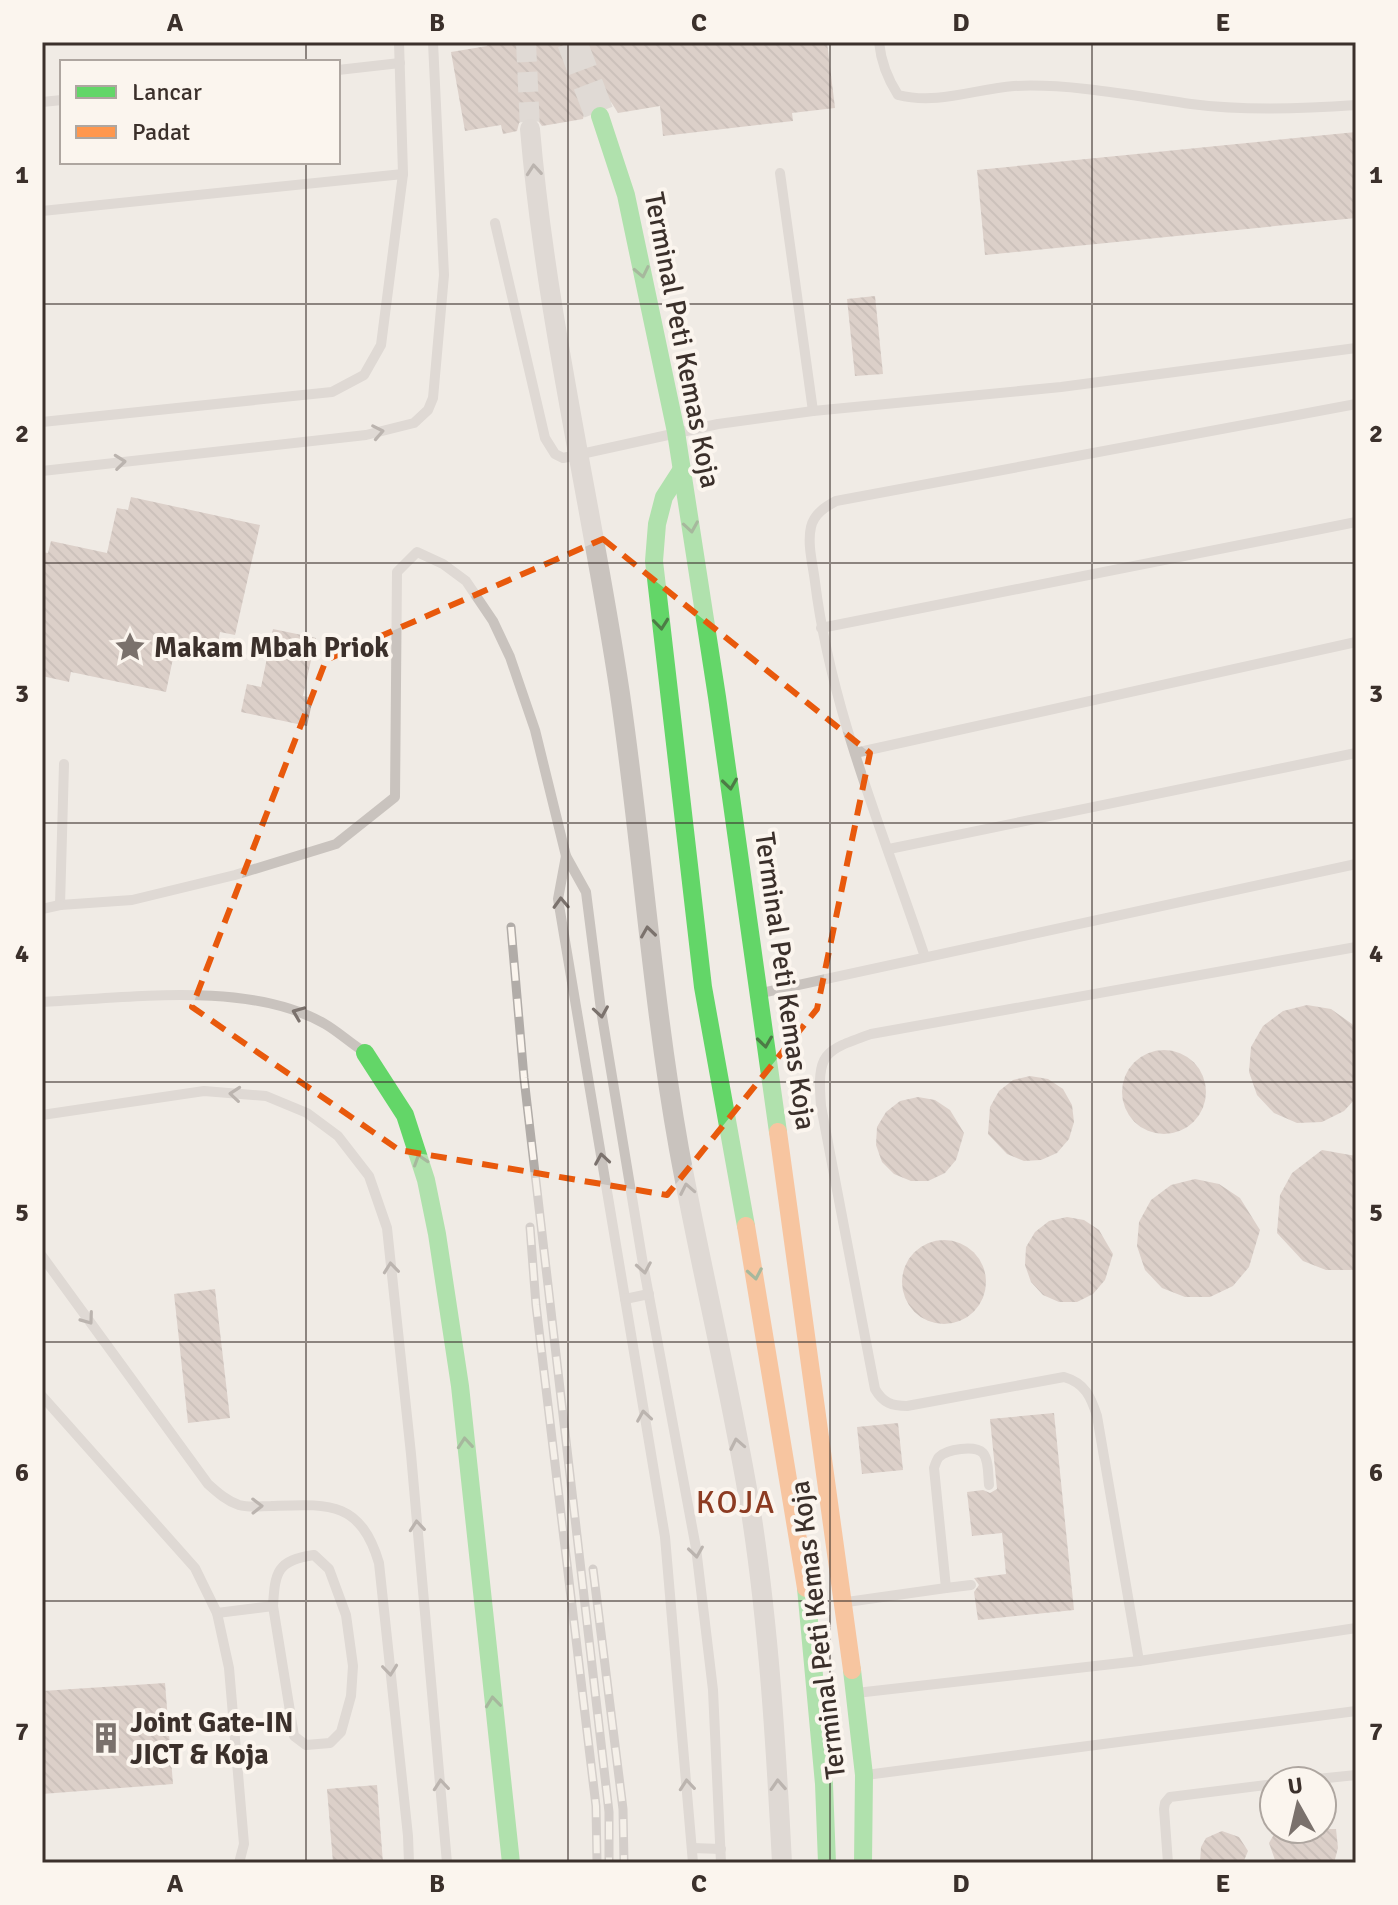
<svg xmlns="http://www.w3.org/2000/svg" width="1398" height="1905" font-family="Signika,sans-serif">
<defs>
<pattern id="building-back-hatch" width="6" height="6" patternUnits="userSpaceOnUse" patternTransform="scale(2)"><rect width="6" height="6" fill="#c3afa7"/><path d="M-1 5l2 2M0 0l6 6M5-1l2 2" fill="none" stroke="#a08f88"/></pattern>
</defs>
<rect width="100%" height="100%" fill="#f0ebe5"/>
<g fill="url(#building-back-hatch)">
<polygon points="486,42 827,42 835,108 792,113 793,121 663,136 660,106 618,113 611,102 603,98 595,99 586,105 583,119 542,126 536,118 528,116 519,123 517,131 503,134 501,125 465,131 451,52 487,46"/>
<polygon points="1356,132 1356,218 985,255 977,170"/>
<polygon points="875,296 883,374 855,376 847,299"/>
<polygon points="131,497 260,525 235,635 220,632 216,653 176,644 166,692 71,672 69,682 42,676 42,552 48,553 51,541 107,553 117,508 128,510"/>
<polygon points="273,629 316,638 303,696 313,698 307,726 241,712 247,684 261,687"/>
<polygon points="1307,1005 1331,1009 1352,1024 1356,1030 1356,1098 1344,1111 1322,1122 1297,1123 1274,1113 1257,1095 1249,1072 1251,1047 1263,1026 1283,1011"/>
<circle cx="1164" cy="1092" r="42"/>
<polygon points="1030,1076 1048,1079 1063,1089 1072,1105 1074,1122 1069,1139 1057,1153 1041,1160 1024,1161 1007,1154 988,1134 990,1107 999,1091 1013,1080"/>
<polygon points="918,1097 935,1100 950,1110 964,1133 956,1160 945,1173 928,1181 911,1181 894,1174 882,1162 876,1145 877,1127 886,1112 900,1101"/>
<polygon points="1322,1150 1356,1156 1356,1270 1326,1270 1303,1261 1277,1233 1280,1195 1292,1173"/>
<polygon points="1195,1179 1219,1184 1240,1198 1260,1230 1249,1267 1233,1286 1210,1297 1185,1297 1162,1288 1145,1270 1137,1246 1139,1222 1151,1200 1171,1185"/>
<polygon points="1067,1217 1084,1220 1099,1230 1113,1254 1105,1280 1093,1294 1077,1302 1059,1302 1043,1295 1031,1282 1025,1265 1026,1247 1035,1232 1049,1221"/>
<circle cx="944" cy="1282" r="42"/>
<polygon points="215,1289 230,1418 188,1423 174,1294"/>
<polygon points="1054,1413 1074,1610 978,1620 974,1592 979,1585 974,1578 1006,1574 1002,1533 972,1536 967,1492 983,1490 990,1493 997,1489 990,1419"/>
<polygon points="898,1423 903,1470 862,1474 857,1427"/>
<polygon points="165,1683 173,1784 42,1794 42,1691"/>
<polygon points="377,1785 383,1863 333,1863 327,1789"/>
<polygon points="1277,1829 1336,1829 1338,1848 1334,1863 1276,1863 1269,1843"/>
<polygon points="1222,1831 1239,1837 1248,1851 1243,1863 1200,1863 1201,1847 1206,1838"/>
</g>
<g fill="none" stroke-linecap="round" stroke-linejoin="round">
<polyline stroke="#ccc6c0" stroke-width="20" stroke-dasharray="20 10" stroke-linecap="butt" points="526,42 530,129"/>
<polyline stroke="#ccc6c0" stroke-width="30" stroke-dasharray="30 15" stroke-linecap="butt" points="572,42 600,116"/>
<g stroke="#c9c3be" stroke-width="10">
<path d="M879 42C881 62 887 78 898 95 938 105 975 89 1014 86 1069 83 1136 96 1191 104 1244 111 1302 109 1356 105"/>
<polyline points="338,70 400,63"/>
<polyline points="42,102 62,100"/>
<polyline points="780,173 813,411"/>
<polyline points="42,211 403,174"/>
<polyline points="495,223 545,438 555,454 563,458 718,424 813,411 1061,387 1356,348"/>
<polyline points="42,422 332,392 364,375 381,345 403,174 399,42"/>
<polyline points="42,471 366,435 414,423 428,410 433,398 444,275 433,42"/>
<polyline points="821,628 1356,522"/>
<polyline points="855,753 1356,642"/>
<polyline points="64,764 60,905 132,900 235,875 336,844 395,797 397,572 417,552 443,564 466,581 493,621 510,657 535,730 566,856 586,892 601,1010 643,1264 696,1548 713,1690 721,1863"/>
<polyline points="889,849 1356,753"/>
<polyline points="566,856 558,899 665,1537 693,1863"/>
<polyline points="42,909 60,905"/>
<path d="M925 957C884 834 831 711 815 582 813 565 807 544 811 527 814 514 825 507 836 501L1356 404"/>
<polyline points="761,993 1356,864"/>
<path d="M42 1002C127 998 249 980 325 1024 337 1031 348 1041 360 1049"/>
<polyline points="42,1115 204,1091 266,1096 307,1113 338,1136 369,1176 387,1228 411,1454 447,1863"/>
<path d="M42 1256 208 1484C218 1493 227 1501 239 1505 249 1508 261 1506 271 1506 328 1504 360 1500 379 1563L408 1836 409 1863"/>
<polyline points="625,1299 649,1294"/>
<polyline points="42,1396 195,1568 217,1613 229,1668 244,1844 239,1863"/>
<path d="M314 1555 329 1569 346 1615 353 1666 351 1696 341 1732 330 1743 306 1745 294 1736 273 1606C275 1572 277 1560 314 1555Z"/>
<polyline points="946,1588 971,1585"/>
<path d="M847 1602 946 1588 934 1468C935 1465 937 1459 939 1457 947 1449 975 1445 983 1453 989 1460 988 1476 989 1485"/>
<polyline points="217,1613 273,1606"/>
<path d="M1139 1661 1097 1416C1091 1397 1085 1383 1064 1377L907 1406C892 1406 883 1403 875 1389L821 1106C817 1053 823 1051 871 1034L1356 947"/>
<polyline points="856,1693 1139,1661 1356,1628"/>
<polyline points="866,1775 1356,1711"/>
<polyline points="1298,1781 1356,1775"/>
<polyline points="692,1848 721,1849"/>
<polyline points="1168,1863 1164,1809 1165,1803 1170,1797 1274,1784"/>
</g>
<path stroke="#c9c3be" stroke-width="20" d="M530 129C546 319 592 505 620 694 642 845 652 998 679 1149 701 1270 731 1390 751 1512 769 1628 776 1746 782 1863"/>
<g stroke="#63d668" stroke-width="18">
<polyline points="600,116 626,195 676,432 717,697 778,1132"/>
<polyline points="682,469 664,497 657,524 654,561 703,987 746,1226"/>
<polyline points="365,1053 405,1115 426,1180 437,1234 460,1386 511,1863"/>
<polyline points="806,1588 824,1784 827,1863"/>
<polyline points="852,1670 864,1775 863,1863"/>
</g>
<g stroke="#ff974d" stroke-width="18">
<polyline points="778,1132 852,1670"/>
<polyline points="746,1226 806,1588"/>
</g>
<defs>
<g id="rail">
<polyline points="511,927 524,1078 609,1812 609,1863"/>
<polyline points="530,1227 536,1305 596,1806 597,1863"/>
<polyline points="593,1569 623,1809 624,1863"/>
</g>
</defs>
<use href="#rail" stroke="#b1aca8" stroke-width="9"/>
<use href="#rail" stroke="#fbf5ee" stroke-width="6" stroke-dasharray="18" stroke-linecap="butt"/>
</g>
<defs><path id="oneway-chevron" d="M-2-3.5L2.5 0L-2 3.5" fill="none" stroke-width="1.6" stroke-linecap="round" stroke-linejoin="round" transform="scale(2)"/></defs>
<g stroke="#7b726d">
<use href="#oneway-chevron" transform="translate(534 170) rotate(-95)"/>
<use href="#oneway-chevron" transform="translate(378 432) rotate(-11)"/>
<use href="#oneway-chevron" transform="translate(120 462) rotate(-6)"/>
<use href="#oneway-chevron" transform="translate(561 903) rotate(-92)"/>
<use href="#oneway-chevron" transform="translate(648 932) rotate(-98)"/>
<use href="#oneway-chevron" transform="translate(601 1012) rotate(81)"/>
<use href="#oneway-chevron" transform="translate(298 1013) rotate(-158)"/>
<use href="#oneway-chevron" transform="translate(235 1094) rotate(-175)"/>
<use href="#oneway-chevron" transform="translate(602 1159) rotate(-99)"/>
<use href="#oneway-chevron" transform="translate(687 1189) rotate(-101)"/>
<use href="#oneway-chevron" transform="translate(391 1268) rotate(-96)"/>
<use href="#oneway-chevron" transform="translate(644 1268) rotate(80)"/>
<use href="#oneway-chevron" transform="translate(88 1319) rotate(54)"/>
<use href="#oneway-chevron" transform="translate(644 1416) rotate(-99)"/>
<use href="#oneway-chevron" transform="translate(737 1444) rotate(-101)"/>
<use href="#oneway-chevron" transform="translate(257 1506) rotate(-1)"/>
<use href="#oneway-chevron" transform="translate(417 1526) rotate(-95)"/>
<use href="#oneway-chevron" transform="translate(696 1552) rotate(82)"/>
<use href="#oneway-chevron" transform="translate(390 1670) rotate(84)"/>
<use href="#oneway-chevron" transform="translate(441 1785) rotate(-95)"/>
<use href="#oneway-chevron" transform="translate(687 1785) rotate(-95)"/>
<use href="#oneway-chevron" transform="translate(778 1785) rotate(-93)"/>
</g>
<g stroke="#4d7b46">
<use href="#oneway-chevron" transform="translate(642 272) rotate(78)"/>
<use href="#oneway-chevron" transform="translate(691 527) rotate(81)"/>
<use href="#oneway-chevron" transform="translate(661 624) rotate(84)"/>
<use href="#oneway-chevron" transform="translate(730 784) rotate(82)"/>
<use href="#oneway-chevron" transform="translate(765 1042) rotate(82)"/>
<use href="#oneway-chevron" transform="translate(420 1160) rotate(-108)"/>
<use href="#oneway-chevron" transform="translate(755 1274) rotate(80)"/>
<use href="#oneway-chevron" transform="translate(465 1443) rotate(-95)"/>
<use href="#oneway-chevron" transform="translate(493 1702) rotate(-96)"/>
</g>
<path d="M0 0H1398V1905H0ZM603 539 870 753 817 1009 667 1195 399 1150 192 1007 326 660Z" fill="#f0ebe5" fill-opacity=".55" fill-rule="evenodd"/>
<path fill="none" stroke="#e8590c" stroke-width="6" stroke-dasharray="16 10" stroke-linejoin="round" d="M603 539 870 753 817 1009 667 1195 399 1150 192 1007 326 660Z"/>
<path fill="none" stroke="#3b302b" stroke-width="2" stroke-opacity="0.55" d="M306 42V62M568 42V1863M830 42V1863M1092 42V1863M306 162V1863M42 304H1356M42 563H1356M42 823H1356M42 1082H1356M42 1342H1356M42 1601H1356"/>
<defs>
<symbol id="sight-bare" viewBox="-9 -9 18 18"><path d="M0-6L1.8-2.2L6-1.7L2.9 1.2L3.7 5.4L0 3.3L-3.7 5.4L-2.9 1.2L-6-1.7L-1.8-2.2Z" fill="#7a716c" stroke="#fbf5ee" stroke-width="2.5" paint-order="stroke"/></symbol>
<symbol id="building-bare" viewBox="-9 -9 18 18"><path d="M-4-6H4V6H1V3H-1V6H-4ZM-2.5-4.3h1.7v1.8h-1.7ZM.8-4.3h1.7v1.8H.8ZM-2.5-1h1.7V.8h-1.7ZM.8-1h1.7V.8H.8Z" fill="#7a716c" stroke="#fbf5ee" stroke-width="2.5" paint-order="stroke"/></symbol>
</defs>
<g fill-rule="evenodd">
<use href="#sight-bare" x="108" y="625" width="44" height="44"/>
<use href="#building-bare" x="84" y="1716" width="44" height="44"/>
</g>
<g text-anchor="middle" stroke-width="8" stroke-linejoin="round" paint-order="stroke">
<g font-size="28" fill="#3b302b" stroke="#fbf5ee">
<text transform="translate(683 340) rotate(79)" y="10">Terminal Peti Kemas Koja</text>
<text transform="translate(786 981) rotate(82)" y="10">Terminal Peti Kemas Koja</text>
<text transform="translate(817 1630) rotate(-97)" y="10">Terminal Peti Kemas Koja</text>
</g>
<g font-size="28" font-weight="bold" fill="#3b302b" stroke="#fbf5ee" text-anchor="start">
<text x="154" y="657">Makam Mbah Priok</text>
<text x="130" y="1732">Joint Gate-IN<tspan x="130" dy="32">JICT &amp; Koja</tspan></text>
</g>
<g font-size="32" letter-spacing="2" fill="#8c3b22" stroke="#fbf5ee">
<text x="736" y="1513">KOJA</text>
</g>
</g>
<rect width="1398" height="1905" fill="none" stroke="#fbf5ee" stroke-width="88"/>
<rect x="60" y="60" width="280" height="104" fill="#fbf5ee" stroke="#aea6a0" stroke-width="2"/>
<rect x="76" y="86" width="40" height="12" fill="#63d668" stroke="#aea6a0" stroke-width="2"/>
<text x="132" y="100" font-size="24" fill="#3b302b">Lancar</text>
<rect x="76" y="126" width="40" height="12" fill="#ff974d" stroke="#aea6a0" stroke-width="2"/>
<text x="132" y="140" font-size="24" fill="#3b302b">Padat</text>
<g transform="translate(1298 1805) rotate(352)"><circle r="38" fill="#fbf5ee" stroke="#aea6a0" stroke-width="2"/>
<path d="M0-6L14 30L0 20L-14 30Z" fill="#7a716c"/>
<text y="-12" font-size="22" font-weight="bold" text-anchor="middle" fill="#3b302b">U</text>
</g>
<rect x="44" y="44" width="1310" height="1817" fill="none" stroke="#3b302b" stroke-width="3"/>
<g font-size="26" text-anchor="middle" font-weight="bold" fill="#3b302b">
<text x="175" y="31">A</text>
<text x="437" y="31">B</text>
<text x="699" y="31">C</text>
<text x="961" y="31">D</text>
<text x="1223" y="31">E</text>
<text x="22" y="183">1</text>
<text x="1376" y="183">1</text>
<text x="22" y="442">2</text>
<text x="1376" y="442">2</text>
<text x="22" y="702">3</text>
<text x="1376" y="702">3</text>
<text x="22" y="962">4</text>
<text x="1376" y="962">4</text>
<text x="22" y="1221">5</text>
<text x="1376" y="1221">5</text>
<text x="22" y="1481">6</text>
<text x="1376" y="1481">6</text>
<text x="22" y="1740">7</text>
<text x="1376" y="1740">7</text>
<text x="175" y="1892">A</text>
<text x="437" y="1892">B</text>
<text x="699" y="1892">C</text>
<text x="961" y="1892">D</text>
<text x="1223" y="1892">E</text>
</g>
</svg>
